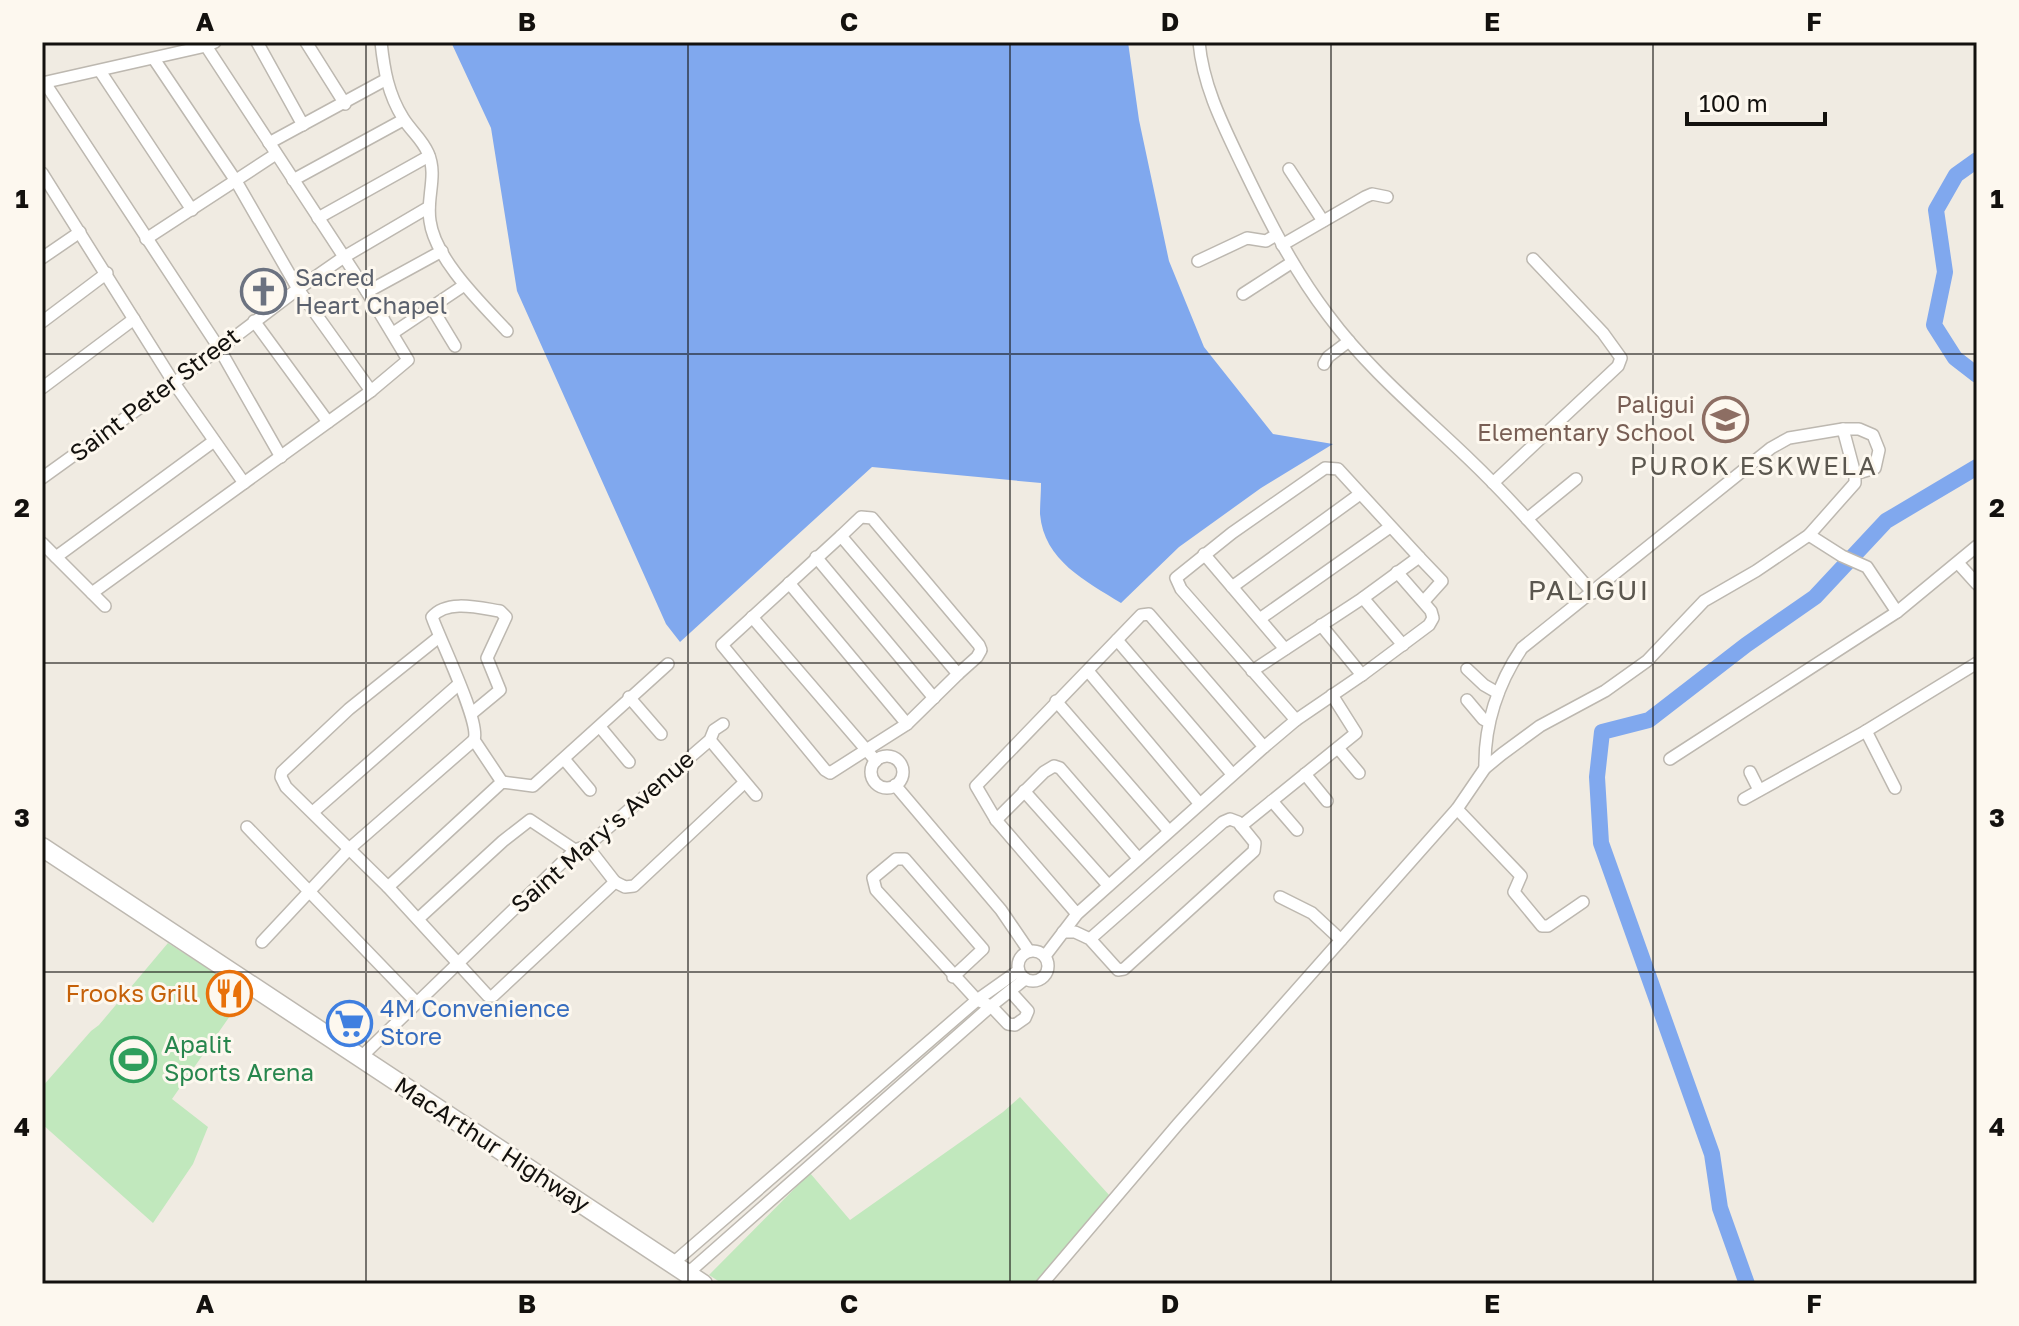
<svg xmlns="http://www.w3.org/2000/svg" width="2019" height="1326" font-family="'Golos Text',sans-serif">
<rect width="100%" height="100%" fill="#f0ebe2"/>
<g fill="#c1e8bd">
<polygon points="168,943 246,993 172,1099 208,1127 193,1164 153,1223 42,1124 42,1087 91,1031 99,1025"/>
<polygon points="1020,1097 1110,1196 1035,1284 723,1284 709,1275 810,1173 850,1220 1003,1112"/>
</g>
<path fill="#80a8ee" d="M451 42H1128L1139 120 1169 261 1204 347 1273 434 1333 444 1261 488 1179 547 1121 603C1086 581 1044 561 1040 514 1040 504 1041 493 1041 483L872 467 680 642 666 624 517 291 491 128Z"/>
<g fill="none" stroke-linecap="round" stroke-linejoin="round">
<g stroke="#80a8ee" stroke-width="16">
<polyline points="1977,160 1956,175 1936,210 1945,272 1934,325 1955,358 1977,375"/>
<polyline points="1747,1284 1720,1208 1712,1154 1601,843 1597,777 1602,732 1649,720 1746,645 1815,597 1886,521 1977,467"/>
</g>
<defs>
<g id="minor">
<polyline points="257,42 303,125"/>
<polyline points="306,42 345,104"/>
<path d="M381 42C384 70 388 94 403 118 411 131 422 139 428 153 438 176 426 197 430 221 435 259 481 303 507 331"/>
<path d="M1199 42C1203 87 1224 127 1243 167 1268 219 1293 269 1328 315 1368 369 1420 412 1469 459 1513 501 1552 547 1593 593"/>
<polyline points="154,59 236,181 298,289 371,391"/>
<polyline points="100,71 192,210"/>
<polyline points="42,83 206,46 215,42"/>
<polyline points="45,83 219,348 281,457"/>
<polyline points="269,143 385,80"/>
<polyline points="1289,169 1323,221"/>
<polyline points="42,173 174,383 244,483"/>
<polyline points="293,180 403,120"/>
<polyline points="318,218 429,156"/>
<polyline points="146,239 276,154"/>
<polyline points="1282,245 1365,197 1372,194 1387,197"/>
<polyline points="42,258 80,232"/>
<polyline points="1198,261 1247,238 1266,241 1276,235"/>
<polyline points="367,292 442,251"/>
<polyline points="1243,294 1291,263"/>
<polyline points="432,308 455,346"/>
<polyline points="254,321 328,422"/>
<polyline points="42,322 107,273"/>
<polyline points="393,333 463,286"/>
<polyline points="1324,364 1328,357 1349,341"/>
<polyline points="42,388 134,319"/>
<polyline points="42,478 174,383 298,289 344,257 429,207"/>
<polyline points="1493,483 1618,366 1621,358 1603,333 1533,259"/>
<polyline points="1527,519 1576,479"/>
<polyline points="1809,535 1842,556 1867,567 1897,612"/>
<polygon points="841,536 958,674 907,724 830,773 825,770 722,645"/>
<polyline points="841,536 861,517 872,518 979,645 981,650 977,657 958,674"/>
<polyline points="42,543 105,606"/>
<polyline points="1204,554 1285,649"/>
<polyline points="56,557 214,441"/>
<polyline points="816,557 934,698"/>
<polyline points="1419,557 1442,581 1424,601"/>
<polyline points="1958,563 1977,584"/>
<polyline points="789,583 907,724"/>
<polyline points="1232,587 1360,494"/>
<polyline points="92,593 371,391 408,360 367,292 206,46"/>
<polyline points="1363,598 1403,645"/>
<polyline points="752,617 876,761"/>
<polyline points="1261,618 1390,527"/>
<polyline points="1321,625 1362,675"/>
<polyline points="439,637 349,709 282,772 281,777 286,787 388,887 488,996 493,996 615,882 625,887 634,886 744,783"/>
<polyline points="1117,640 1232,774"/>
<polyline points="1467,669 1484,685 1498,693"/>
<polyline points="1088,671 1199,803"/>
<polyline points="1252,671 1363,598 1419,557 1338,469 1325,468 1232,533 1176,578 1181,589 1296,720 1264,747"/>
<polyline points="629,697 661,734"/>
<polyline points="1467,700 1483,719 1489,722"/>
<polyline points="1056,701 1168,830"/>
<path d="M471 714 500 690 487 658 506 617 500 611C480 608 447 599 432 617 440 640 481 723 474 740L502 782"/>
<polyline points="1296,720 1362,675 1429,625 1433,618 1431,611 1397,572"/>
<polyline points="600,727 629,762"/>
<polyline points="1866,731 1895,788"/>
<polyline points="710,740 756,795"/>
<polyline points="1338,748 1359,773"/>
<circle cx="887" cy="772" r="16"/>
<polyline points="564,759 590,790"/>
<polyline points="1670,759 1897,612 1977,546"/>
<path d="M1485 768C1484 725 1498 683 1522 648L1771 448 1789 438 1843 429 1855 474"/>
<polyline points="1750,772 1759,790"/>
<polyline points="1305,774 1327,801"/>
<polyline points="895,785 1001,910 1029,951"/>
<polyline points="1024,791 1108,885"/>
<polyline points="1744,799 1866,731 1977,663"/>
<polyline points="1272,801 1297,830"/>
<polyline points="1457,809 1521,876 1514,892 1542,926 1548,926 1583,902"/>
<polyline points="313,812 459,684"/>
<polyline points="996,820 1044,772 1054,766 1060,768 1138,858"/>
<polyline points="1241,826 1356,733 1332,695"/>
<polyline points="247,827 416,1002"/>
<polyline points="587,846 615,882"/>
<polyline points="388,887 502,782 533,786 668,664"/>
<polyline points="1280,897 1312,913 1341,940"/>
<polyline points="418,919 503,841 530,820 575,850"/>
<polyline points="1063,932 1075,932 1090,939 1223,822 1230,819 1238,822 1255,843 1254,851 1124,969 1118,970 1090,939"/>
<polyline points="262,942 349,849 474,740"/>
<circle cx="1033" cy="966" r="15"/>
<polyline points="1045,956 1077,914 1264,747 1149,614 1141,615 976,786 996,820 1077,914"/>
<polyline points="953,977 983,949 905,859 896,859 873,878 876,890 977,1000 991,1006 1008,1024 1015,1025 1025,1018 1028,1011 1010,991"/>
<polyline points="360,1058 575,850 587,846 710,740 714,730 723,724"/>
<polyline points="672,1264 977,1000 1018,971"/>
<polyline points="687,1274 991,1006 1025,979"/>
<polyline points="1042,1284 1178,1124 1457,809 1485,768 1502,754 1540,726 1605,691 1647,661 1704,601 1756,571 1809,535 1855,483 1855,474 1875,468 1879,450 1873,435 1859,429 1843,429"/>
</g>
<polyline id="trunk" points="42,847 703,1284"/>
</defs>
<use href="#minor" stroke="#bdb8b0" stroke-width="14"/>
<use href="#trunk" stroke="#bdb8b0" stroke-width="21"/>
<use href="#minor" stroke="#fff" stroke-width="11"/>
<use href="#trunk" stroke="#fff" stroke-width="18"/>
</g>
<path fill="none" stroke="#13110e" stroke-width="2" stroke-opacity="0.55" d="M366 42V1284M688 42V1284M1010 42V1284M1331 42V1284M1653 42V1284M42 354H1977M42 663H1977M42 972H1977"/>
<defs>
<symbol id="church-ring" viewBox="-11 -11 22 22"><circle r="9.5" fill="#fdf8ef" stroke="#6b7280" stroke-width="1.5"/><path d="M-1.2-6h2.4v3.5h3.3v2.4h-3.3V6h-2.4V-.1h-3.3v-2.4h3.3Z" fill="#6b7280"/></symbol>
<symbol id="school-ring" viewBox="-11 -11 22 22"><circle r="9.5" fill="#fdf8ef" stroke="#8d6e63" stroke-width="1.5"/><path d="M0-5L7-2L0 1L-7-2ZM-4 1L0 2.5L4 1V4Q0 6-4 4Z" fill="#8d6e63"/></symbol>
<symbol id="restaurant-ring" viewBox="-11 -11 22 22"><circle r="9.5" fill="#fdf8ef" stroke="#e8710a" stroke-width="1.5"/><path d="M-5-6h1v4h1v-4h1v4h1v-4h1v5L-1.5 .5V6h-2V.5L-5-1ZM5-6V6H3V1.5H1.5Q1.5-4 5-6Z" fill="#e8710a"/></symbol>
<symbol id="supermarket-ring" viewBox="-11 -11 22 22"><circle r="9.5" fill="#fdf8ef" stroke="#3f7fe0" stroke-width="1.5"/><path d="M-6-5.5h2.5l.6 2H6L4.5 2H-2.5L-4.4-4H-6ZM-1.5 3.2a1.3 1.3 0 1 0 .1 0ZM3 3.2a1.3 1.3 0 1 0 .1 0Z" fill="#3f7fe0"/></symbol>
<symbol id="stadium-ring" viewBox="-11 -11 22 22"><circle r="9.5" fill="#fdf8ef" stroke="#2e9e5b" stroke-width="1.5"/><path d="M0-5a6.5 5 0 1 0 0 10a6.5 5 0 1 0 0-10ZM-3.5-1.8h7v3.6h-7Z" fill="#2e9e5b"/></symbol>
</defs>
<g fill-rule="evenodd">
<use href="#church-ring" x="238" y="266" width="51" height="51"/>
<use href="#school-ring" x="1700" y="394" width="51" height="51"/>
<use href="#restaurant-ring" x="204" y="968" width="51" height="51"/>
<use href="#supermarket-ring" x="324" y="998" width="51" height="51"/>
<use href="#stadium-ring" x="108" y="1034" width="51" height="51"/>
</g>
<g text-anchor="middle" stroke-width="6" stroke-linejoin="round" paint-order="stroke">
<g font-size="24" fill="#5b616d" stroke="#fdf8ef" text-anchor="start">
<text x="295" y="286">Sacred<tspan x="295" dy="28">Heart Chapel</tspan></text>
</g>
<g font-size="24" fill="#13110e" stroke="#fdf8ef">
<text transform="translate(155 395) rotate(-37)" y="8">Saint Peter Street</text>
<text transform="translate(603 832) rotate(-41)" y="8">Saint Mary's Avenue</text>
<text transform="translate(492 1145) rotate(33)" y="8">MacArthur Highway</text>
</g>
<g font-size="24" fill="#785e54" stroke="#fdf8ef" text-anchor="end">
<text x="1695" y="413">Paligui<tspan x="1695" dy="28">Elementary School</tspan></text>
</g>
<g font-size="24" fill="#c56008" stroke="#fdf8ef" text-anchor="end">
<text x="198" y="1002">Frooks Grill</text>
</g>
<g font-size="24" fill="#366cbe" stroke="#fdf8ef" text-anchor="start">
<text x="380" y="1017">4M Convenience<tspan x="380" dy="28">Store</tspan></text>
</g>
<g font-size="24" fill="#27864d" stroke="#fdf8ef" text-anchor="start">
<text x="164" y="1053">Apalit<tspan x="164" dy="28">Sports Arena</tspan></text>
</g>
<g font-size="26" letter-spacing="2" fill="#5b574f" stroke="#fdf8ef">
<text x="1754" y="475">PUROK ESKWELA</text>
</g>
<g font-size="28" letter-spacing="2" fill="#5b574f" stroke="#fdf8ef">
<text x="1589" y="600">PALIGUI</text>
</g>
</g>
<rect width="2019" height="1326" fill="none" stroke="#fdf8ef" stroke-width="88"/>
<path d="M1687 112v12h138v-12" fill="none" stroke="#13110e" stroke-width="4"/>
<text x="1699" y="112" font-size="24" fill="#13110e" stroke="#fdf8ef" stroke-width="6" paint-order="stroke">100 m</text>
<rect x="44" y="44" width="1931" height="1238" fill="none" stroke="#13110e" stroke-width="3"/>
<g font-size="26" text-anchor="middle" font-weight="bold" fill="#13110e">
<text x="205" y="31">A</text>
<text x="527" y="31">B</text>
<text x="849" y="31">C</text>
<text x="1170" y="31">D</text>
<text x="1492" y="31">E</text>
<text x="1814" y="31">F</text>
<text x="22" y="208">1</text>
<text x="1997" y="208">1</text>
<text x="22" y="517">2</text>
<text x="1997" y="517">2</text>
<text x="22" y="827">3</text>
<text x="1997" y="827">3</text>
<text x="22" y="1136">4</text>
<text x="1997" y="1136">4</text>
<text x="205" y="1313">A</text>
<text x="527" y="1313">B</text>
<text x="849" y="1313">C</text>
<text x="1170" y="1313">D</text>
<text x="1492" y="1313">E</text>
<text x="1814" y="1313">F</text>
</g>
</svg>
